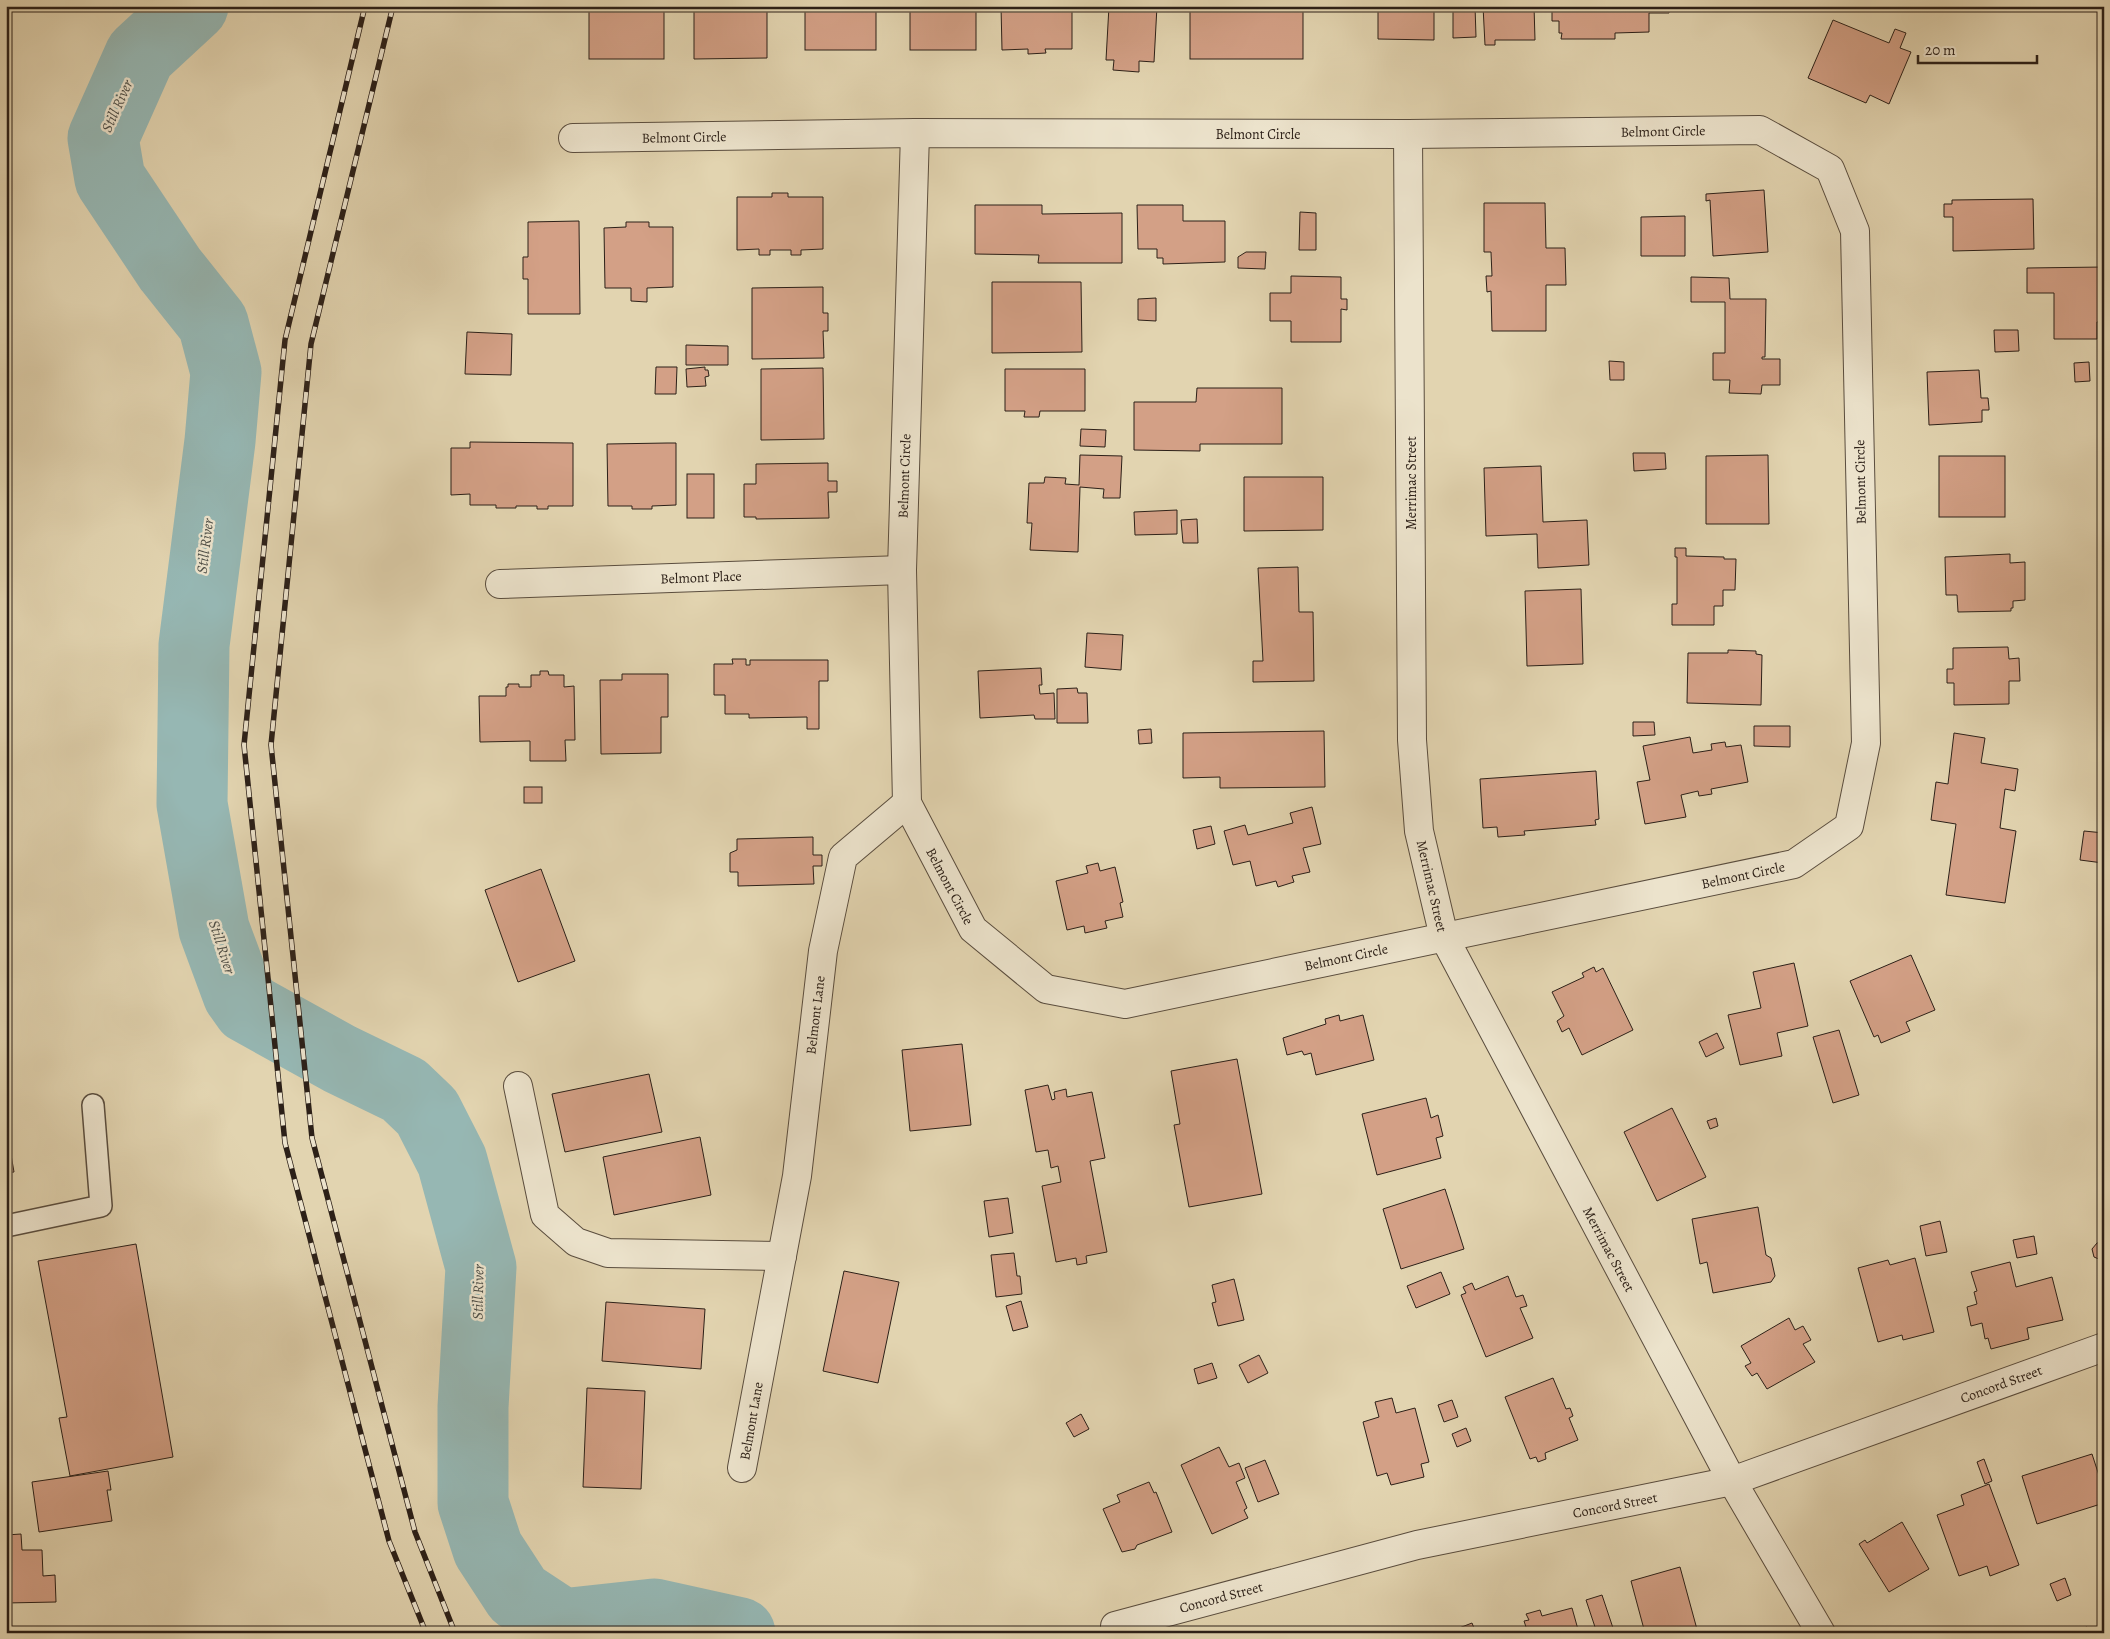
<svg xmlns="http://www.w3.org/2000/svg" width="2110" height="1639" font-family="Alegreya,serif">
<rect width="100%" height="100%" fill="#e2d4b0"/>
<filter id="stains"><feTurbulence type="fractalNoise" baseFrequency=".004" numOctaves="4"/><feColorMatrix values="0 0 0 0 .2 0 0 0 0 .09 0 0 0 0 .02 0 0 0 .5 -.17"/></filter>
<radialGradient id="worn" r=".72"><stop offset=".6" stop-color="#630" stop-opacity="0"/><stop offset="1" stop-color="#630" stop-opacity=".3"/></radialGradient>
<g fill="none" stroke-linecap="round" stroke-linejoin="round">
<polyline stroke="#96b7b3" stroke-width="71" points="193,6 140,55 103,138 110,179 170,269 213,323 226,372 220,441 194,645 192,804 214,929 238,994 248,1008 340,1059 404,1090 427,1112 452,1161 481,1267 473,1407 473,1503 488,1549 518,1595 562,1624 654,1614 740,1633"/>
</g>
<g fill="#d3a086" stroke="#2c2018">
<rect x="589" y="6" width="75" height="53"/>
<polygon points="694,6 767,6 767,58 694,59"/>
<rect x="805" y="6" width="71" height="44"/>
<rect x="910" y="6" width="66" height="44"/>
<polygon points="1001,6 1072,6 1072,49 1045,49 1046,53 1028,54 1028,49 1002,50"/>
<polygon points="1109,6 1157,6 1154,62 1139,61 1139,72 1113,70 1114,60 1106,60"/>
<polygon points="1378,6 1434,6 1434,40 1378,39"/>
<polygon points="1453,6 1475,6 1476,37 1453,38"/>
<polygon points="1483,6 1534,6 1535,40 1495,40 1495,45 1485,45"/>
<polygon points="1552,6 1669,6 1669,13 1649,13 1649,32 1615,33 1615,39 1561,39 1562,33 1559,33 1559,21 1552,21"/>
<rect x="1190" y="7" width="113" height="52"/>
<polygon points="1833,20 1889,43 1895,29 1906,33 1900,48 1911,52 1889,104 1870,95 1866,103 1808,78"/>
<polygon points="1764,190 1768,252 1713,256 1710,200 1706,201 1706,194"/>
<polygon points="772,193 788,193 788,197 823,197 823,249 801,250 801,255 791,255 791,250 770,250 770,255 759,255 759,249 737,250 737,197 772,197"/>
<polygon points="2033,199 2034,249 1953,251 1953,217 1944,217 1944,204 1952,204 1952,200"/>
<polygon points="1484,203 1545,203 1546,248 1565,248 1566,285 1546,285 1546,331 1492,331 1491,291 1487,292 1486,276 1492,276 1491,252 1484,252"/>
<polygon points="975,205 1042,205 1042,214 1122,213 1122,263 1038,263 1039,255 975,254"/>
<polygon points="1137,205 1183,205 1183,221 1225,221 1225,262 1163,264 1163,258 1157,258 1157,249 1138,249"/>
<polygon points="1300,212 1316,213 1316,250 1299,250"/>
<polygon points="1685,216 1685,256 1641,256 1641,217"/>
<polygon points="579,221 580,314 528,314 528,279 523,279 523,257 528,257 528,222"/>
<polygon points="626,222 649,222 649,227 673,227 673,287 647,288 647,302 631,301 631,288 605,288 604,228 626,227"/>
<polygon points="1246,252 1266,252 1265,269 1238,268 1238,257"/>
<polygon points="2104,267 2104,322 2097,322 2097,339 2054,339 2054,293 2027,293 2027,268"/>
<polygon points="1291,276 1341,277 1341,299 1347,299 1347,310 1341,309 1341,342 1291,342 1291,321 1270,321 1270,293 1291,293"/>
<polygon points="1691,277 1729,278 1730,299 1766,299 1765,357 1762,357 1762,359 1780,359 1780,385 1762,385 1761,394 1729,393 1730,380 1713,380 1713,353 1725,353 1725,302 1691,302"/>
<polygon points="992,282 1081,282 1082,352 992,353"/>
<polygon points="823,287 823,313 828,313 828,331 823,331 824,358 752,359 752,288"/>
<polygon points="1156,298 1156,321 1138,320 1138,299"/>
<polygon points="1994,330 2018,330 2019,351 1995,352"/>
<polygon points="467,332 512,334 511,375 465,374"/>
<polygon points="686,345 728,346 728,365 686,365"/>
<polygon points="1609,361 1624,362 1624,380 1610,380"/>
<polygon points="2089,362 2090,381 2075,382 2074,363"/>
<polygon points="656,367 677,367 676,394 655,394"/>
<polygon points="705,367 705,370 708,370 709,376 705,377 706,386 687,387 686,369"/>
<polygon points="823,368 824,439 761,440 761,369"/>
<polygon points="1005,369 1085,369 1085,411 1040,411 1039,417 1024,417 1025,411 1005,411"/>
<polygon points="1979,370 1981,398 1988,398 1989,408 1989,410 1982,410 1982,422 1929,425 1927,372"/>
<polygon points="1197,388 1282,388 1282,444 1200,444 1200,451 1134,450 1134,402 1196,402"/>
<polygon points="1081,429 1106,430 1105,447 1080,446"/>
<polygon points="470,442 573,443 573,506 548,506 548,509 537,509 537,506 516,506 516,508 496,508 496,505 470,505 470,494 451,495 451,448 470,448"/>
<polygon points="667,443 676,443 676,505 652,506 652,509 632,509 632,506 608,506 607,444"/>
<polygon points="1633,453 1665,453 1666,469 1634,471"/>
<polygon points="1080,455 1122,456 1120,498 1103,498 1104,489 1080,487 1078,552 1030,550 1032,523 1027,523 1029,483 1044,483 1045,477 1066,478 1065,484 1079,485"/>
<polygon points="1768,455 1769,524 1706,524 1706,456"/>
<rect x="1939" y="456" width="66" height="61"/>
<polygon points="828,463 828,481 837,481 837,492 828,492 829,518 756,519 756,517 744,517 744,484 756,484 756,464"/>
<polygon points="1541,466 1543,522 1587,520 1589,565 1538,568 1537,534 1486,536 1484,468"/>
<rect x="687" y="474" width="27" height="44"/>
<polygon points="1244,477 1323,477 1323,530 1244,531"/>
<polygon points="1177,510 1177,534 1135,535 1134,512"/>
<polygon points="1197,519 1198,543 1183,543 1181,520"/>
<polygon points="1675,548 1686,548 1686,556 1724,557 1724,559 1736,559 1735,590 1723,590 1723,606 1714,606 1714,625 1672,625 1672,604 1677,604 1677,557 1675,557"/>
<polygon points="2010,554 2010,563 2025,562 2025,600 2013,601 2013,608 2011,608 2011,611 1958,612 1957,595 1946,595 1945,557"/>
<polygon points="1298,567 1299,612 1313,612 1314,681 1253,682 1253,661 1263,661 1258,568"/>
<polygon points="1581,589 1583,664 1527,666 1525,591"/>
<polygon points="1087,633 1123,635 1121,670 1085,667"/>
<polygon points="2008,647 2009,659 2019,658 2020,681 2009,681 2009,704 1954,705 1954,683 1947,683 1947,669 1953,669 1953,648"/>
<polygon points="1728,650 1756,651 1756,654 1762,655 1761,705 1687,703 1688,653 1728,653"/>
<polygon points="732,659 746,659 746,665 750,665 750,660 828,660 828,681 819,681 819,729 807,729 807,717 749,718 749,714 725,714 725,695 714,695 714,664 733,664"/>
<polygon points="1041,668 1042,685 1039,685 1040,694 1054,693 1055,719 1035,719 1034,715 980,718 978,671"/>
<polygon points="540,671 548,671 549,675 564,675 564,687 574,686 575,740 565,740 566,761 530,761 530,741 480,742 479,696 506,696 506,687 508,687 508,684 519,684 519,687 531,687 531,675 540,675"/>
<polygon points="622,674 668,674 668,717 661,717 661,753 601,754 600,680 622,680"/>
<polygon points="1077,688 1078,693 1087,693 1088,723 1057,723 1057,689"/>
<polygon points="1633,722 1654,722 1655,735 1633,736"/>
<polygon points="1754,726 1790,726 1790,747 1754,746"/>
<polygon points="1151,729 1152,743 1139,744 1138,730"/>
<polygon points="1324,731 1325,787 1220,788 1220,777 1183,778 1183,733"/>
<polygon points="1954,733 1985,738 1981,763 2018,769 2015,791 2005,789 2000,828 2016,831 2005,903 1946,895 1956,824 1931,820 1936,782 1948,784"/>
<polygon points="1690,737 1693,753 1712,750 1711,744 1725,742 1726,747 1741,745 1748,782 1711,789 1712,794 1699,796 1698,791 1681,795 1686,817 1645,824 1637,782 1650,780 1643,746"/>
<polygon points="1596,771 1599,819 1595,820 1596,825 1524,831 1525,835 1498,837 1497,827 1483,828 1480,779"/>
<rect x="524" y="787" width="18" height="16"/>
<polygon points="1312,807 1321,844 1303,848 1310,872 1292,876 1294,882 1278,887 1276,881 1256,886 1250,861 1233,865 1224,831 1245,825 1248,835 1293,823 1290,813"/>
<polygon points="1211,826 1215,844 1197,849 1193,830"/>
<polygon points="2084,831 2104,833 2103,863 2080,860"/>
<polygon points="813,837 813,855 822,855 822,866 813,866 814,884 738,886 738,872 730,872 730,853 737,850 737,839"/>
<polygon points="1098,863 1100,871 1115,867 1123,902 1120,903 1123,917 1105,921 1107,928 1085,933 1084,926 1067,930 1056,881 1088,873 1086,866"/>
<polygon points="541,869 575,961 518,982 485,890"/>
<polygon points="1911,955 1935,1010 1906,1022 1910,1031 1881,1043 1878,1035 1874,1037 1850,981"/>
<polygon points="1794,963 1808,1026 1777,1033 1782,1056 1740,1065 1728,1015 1761,1008 1753,972"/>
<polygon points="1594,967 1596,972 1603,968 1633,1030 1582,1055 1569,1028 1562,1032 1557,1021 1564,1016 1552,992 1584,977 1582,973"/>
<polygon points="1339,1015 1340,1021 1363,1015 1374,1060 1316,1075 1311,1053 1304,1055 1302,1051 1287,1055 1283,1038 1326,1024 1325,1019"/>
<polygon points="1839,1030 1859,1095 1833,1103 1813,1037"/>
<polygon points="1717,1033 1724,1048 1706,1057 1699,1042"/>
<polygon points="962,1044 971,1125 910,1131 902,1050"/>
<polygon points="1237,1059 1262,1194 1189,1207 1174,1125 1180,1124 1171,1071"/>
<polygon points="649,1074 662,1132 565,1152 552,1094"/>
<polygon points="1048,1085 1052,1100 1055,1099 1054,1092 1066,1089 1067,1097 1092,1092 1105,1158 1090,1161 1107,1252 1086,1256 1087,1263 1077,1265 1076,1258 1056,1262 1042,1186 1061,1182 1058,1166 1051,1168 1048,1150 1036,1152 1025,1090"/>
<polygon points="1426,1098 1431,1118 1438,1115 1443,1136 1436,1138 1441,1158 1377,1175 1362,1114"/>
<polygon points="1672,1108 1706,1177 1657,1201 1624,1132"/>
<polygon points="1716,1118 1718,1126 1710,1129 1707,1121"/>
<polygon points="700,1137 711,1195 614,1215 603,1157"/>
<polygon points="6,1149 10,1149 14,1172 6,1173"/>
<polygon points="1445,1189 1464,1249 1401,1269 1383,1209"/>
<polygon points="1008,1198 1013,1233 989,1237 984,1201"/>
<polygon points="1758,1207 1766,1255 1771,1258 1775,1276 1771,1282 1713,1293 1707,1262 1700,1264 1692,1219"/>
<polygon points="2101,1211 2104,1211 2104,1228 2100,1228"/>
<polygon points="1940,1221 1947,1252 1926,1256 1920,1226"/>
<polygon points="2034,1236 2037,1254 2017,1258 2013,1240"/>
<polygon points="2104,1241 2104,1260 2101,1260 2094,1257 2092,1249 2097,1243"/>
<polygon points="136,1244 173,1457 70,1476 59,1418 67,1417 38,1261"/>
<polygon points="1014,1253 1017,1276 1020,1276 1022,1294 996,1297 991,1255"/>
<polygon points="1915,1258 1934,1332 1903,1340 1902,1335 1878,1342 1858,1268 1888,1260 1890,1265"/>
<polygon points="2010,1262 2016,1287 2052,1277 2063,1320 2027,1328 2029,1339 1991,1349 1988,1338 1985,1339 1982,1323 1971,1326 1967,1307 1977,1304 1974,1292 1977,1291 1971,1272"/>
<polygon points="844,1271 899,1282 878,1383 823,1371"/>
<polygon points="1441,1272 1450,1294 1416,1308 1407,1286"/>
<polygon points="1508,1276 1516,1297 1523,1295 1527,1306 1520,1308 1533,1338 1486,1357 1461,1295 1466,1293 1463,1287 1472,1283 1475,1290"/>
<polygon points="1234,1279 1244,1320 1218,1326 1212,1303 1216,1302 1212,1285"/>
<polygon points="1021,1301 1028,1327 1013,1331 1006,1306"/>
<polygon points="606,1302 705,1309 701,1369 602,1361"/>
<polygon points="1789,1318 1795,1330 1803,1326 1811,1340 1803,1344 1815,1362 1767,1389 1757,1373 1752,1376 1745,1366 1751,1363 1741,1346"/>
<polygon points="1259,1355 1268,1373 1248,1383 1239,1365"/>
<polygon points="1212,1363 1217,1378 1198,1384 1194,1369"/>
<polygon points="1553,1378 1566,1409 1570,1408 1573,1416 1569,1418 1578,1440 1545,1453 1546,1459 1538,1462 1536,1457 1530,1459 1505,1397"/>
<polygon points="587,1388 645,1391 641,1489 583,1487"/>
<polygon points="1392,1398 1396,1413 1415,1408 1429,1462 1421,1464 1424,1477 1391,1485 1387,1473 1377,1476 1363,1422 1379,1417 1375,1402"/>
<polygon points="1452,1400 1458,1417 1444,1422 1438,1405"/>
<polygon points="1081,1414 1089,1429 1074,1437 1066,1423"/>
<polygon points="1466,1428 1471,1441 1457,1447 1452,1434"/>
<polygon points="1219,1447 1229,1467 1239,1463 1245,1478 1236,1482 1247,1508 1244,1510 1248,1518 1212,1534 1181,1465"/>
<polygon points="2092,1454 2104,1491 2104,1503 2037,1524 2022,1476"/>
<polygon points="1984,1459 1992,1481 1985,1484 1977,1462"/>
<polygon points="1265,1460 1279,1494 1258,1502 1245,1468"/>
<polygon points="108,1471 111,1490 107,1490 112,1521 39,1532 32,1482"/>
<polygon points="1149,1482 1154,1493 1156,1492 1172,1532 1137,1545 1135,1549 1122,1552 1103,1509 1120,1502 1117,1495"/>
<polygon points="1989,1484 2019,1565 1990,1576 1987,1566 1959,1576 1937,1515 1964,1505 1961,1495"/>
<polygon points="1902,1522 1929,1569 1889,1592 1859,1544 1865,1540 1867,1543"/>
<polygon points="21,1534 22,1550 42,1550 43,1576 55,1575 56,1602 6,1603 6,1535"/>
<polygon points="1680,1567 1698,1633 1645,1633 1631,1581"/>
<polygon points="2065,1578 2071,1595 2057,1601 2050,1584"/>
<polygon points="1602,1595 1613,1628 1597,1633 1586,1600"/>
<polygon points="1572,1608 1579,1633 1528,1633 1524,1621 1529,1620 1526,1614 1540,1610 1542,1616"/>
<polygon points="1472,1623 1476,1633 1455,1633 1454,1630"/>
<polygon points="2087,1627 2089,1633 2067,1633"/>
</g>
<g fill="none" stroke-linecap="round" stroke-linejoin="round">
<defs>
<polyline id="service" points="6,1226 101,1206 93,1105"/>
<g id="minor">
<polyline points="1408,134 1412,740 1419,831 1444,937 1732,1481 1821,1633"/>
<polyline points="573,138 915,133 1408,134 1760,130 1830,169 1855,231 1866,743 1849,826 1794,864 1125,1004 1046,989 973,929 907,803 902,570 915,133"/>
<polyline points="500,584 902,570"/>
<polyline points="518,1086 545,1215 576,1242 608,1253 782,1256"/>
<polyline points="742,1468 797,1176 823,951 843,857 907,803"/>
<polyline points="1115,1626 1417,1545 1732,1481 2104,1347"/>
</g>
</defs>
<use href="#service" stroke="#5a4d3e" stroke-width="24"/>
<use href="#minor" stroke="#5a4d3e" stroke-width="30"/>
<use href="#service" stroke="#ece3cc" stroke-width="21"/>
<use href="#minor" stroke="#ece3cc" stroke-width="28"/>
<defs>
<g id="rail">
<polyline points="365,6 285,340 244,745 285,1143 389,1541 426,1633"/>
<polyline points="393,6 311,344 271,745 312,1138 415,1532 455,1633"/>
</g>
</defs>
<use href="#rail" stroke="#2c2018" stroke-width="5.5"/>
<use href="#rail" stroke="#ece3cc" stroke-width="4" stroke-dasharray="11" stroke-linecap="butt"/>
</g>
<g text-anchor="middle" stroke-width="5" stroke-linejoin="round" paint-order="stroke">
<g font-size="14" fill="#2c2018" stroke="#ece3cc">
<text transform="translate(1663 131) rotate(-1)" y="5">Belmont Circle</text>
<text x="1258" y="139">Belmont Circle</text>
<text transform="translate(684 137) rotate(-1)" y="5">Belmont Circle</text>
<text transform="translate(904 476) rotate(-88)" y="5">Belmont Circle</text>
<text transform="translate(1860 482) rotate(-91)" y="5">Belmont Circle</text>
<text transform="translate(1411 483) rotate(-90)" y="5">Merrimac Street</text>
<text transform="translate(701 577) rotate(-2)" y="5">Belmont Place</text>
<text transform="translate(1743 875) rotate(-12)" y="5">Belmont Circle</text>
<text transform="translate(950 886) rotate(62)" y="5">Belmont Circle</text>
<text transform="translate(1432 886) rotate(77)" y="5">Merrimac Street</text>
<text transform="translate(1346 957) rotate(-12)" y="5">Belmont Circle</text>
<text transform="translate(815 1015) rotate(-83)" y="5">Belmont Lane</text>
<text transform="translate(1609 1249) rotate(62)" y="5">Merrimac Street</text>
<text transform="translate(2001 1384) rotate(-20)" y="5">Concord Street</text>
<text transform="translate(751 1421) rotate(-80)" y="5">Belmont Lane</text>
<text transform="translate(1615 1505) rotate(-11)" y="5">Concord Street</text>
<text transform="translate(1221 1597) rotate(-15)" y="5">Concord Street</text>
</g>
<g font-size="15" font-style="italic" fill="#4c4d46" stroke="#ece3cc">
<text transform="translate(117 106) rotate(-66)" y="5">Still River</text>
<text transform="translate(205 546) rotate(-83)" y="5">Still River</text>
<text transform="translate(222 947) rotate(72)" y="5">Still River</text>
<text transform="translate(478 1292) rotate(-89)" y="5">Still River</text>
</g>
</g>
<rect width="2110" height="1639" fill="none" stroke="#e2d4b0" stroke-width="25"/>
<rect x="8" y="8" width="2095" height="1624" fill="none" stroke="#2c2018" stroke-width="2.5"/>
<rect x="12" y="12" width="2085" height="1614" fill="none" stroke="#2c2018"/>
<path d="M1918 55v8h119v-8" fill="none" stroke="#2c2018" stroke-width="2.5"/>
<text x="1925" y="55" font-size="15" fill="#2c2018" stroke="#ece3cc" stroke-width="4" paint-order="stroke">20 m</text>
<rect width="100%" height="100%" filter="url(#stains)"/>
<rect width="100%" height="100%" fill="url(#worn)"/>
</svg>
